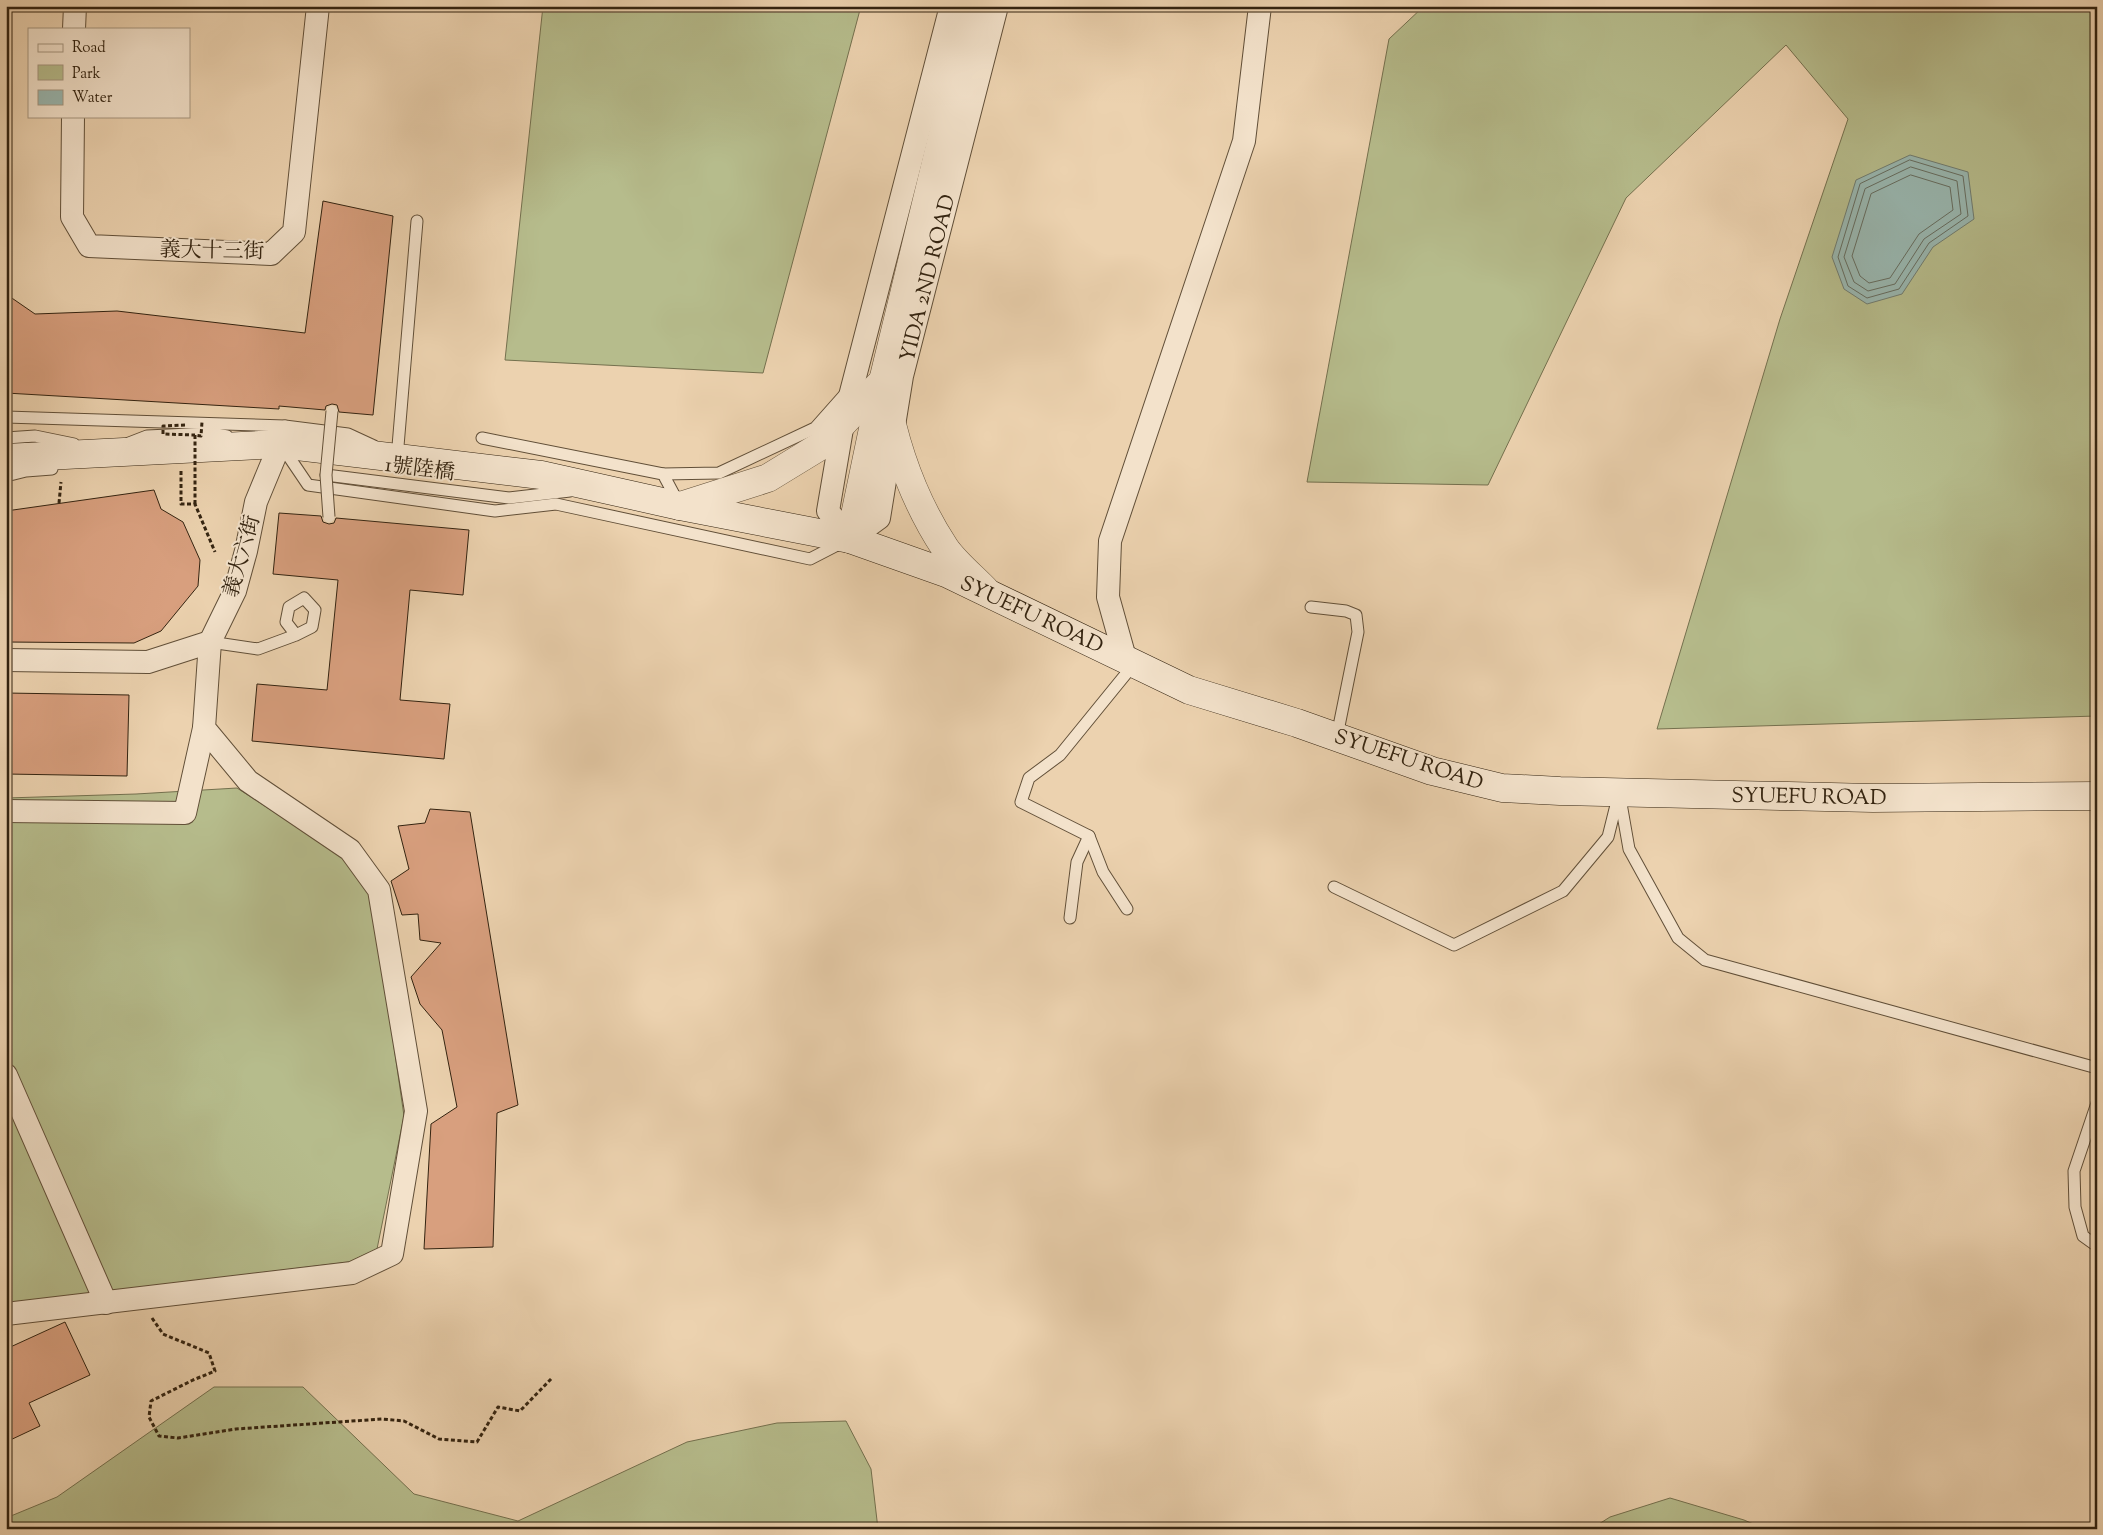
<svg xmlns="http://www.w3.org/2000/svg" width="2103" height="1535" font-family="'Sorts Mill Goudy','Noto Serif TC',serif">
<rect width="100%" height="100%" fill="#ecd2af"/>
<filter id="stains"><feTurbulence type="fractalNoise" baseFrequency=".004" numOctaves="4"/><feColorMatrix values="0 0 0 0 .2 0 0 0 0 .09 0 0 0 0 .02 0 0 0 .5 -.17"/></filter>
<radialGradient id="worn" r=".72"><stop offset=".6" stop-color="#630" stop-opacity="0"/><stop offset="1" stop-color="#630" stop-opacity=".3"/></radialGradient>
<g fill="#b6bc8c" stroke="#74704e">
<polygon points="543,6 861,6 763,373 505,360"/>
<polygon points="1424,6 2097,6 2097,716 1657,729 1780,319 1848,119 1786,45 1626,198 1488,485 1307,482 1389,39"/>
<polygon points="237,788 345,858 372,894 404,1116 377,1249 349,1262 6,1304 6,798 136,794"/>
<polygon points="214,1387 303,1387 414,1494 518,1521 687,1442 777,1423 846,1421 871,1469 878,1529 6,1529 6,1518 57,1497"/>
<polygon points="1670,1498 1744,1520 1765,1529 1591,1529 1610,1517"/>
</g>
<polygon fill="#99b7b0" stroke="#707c70" points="1910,155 1968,172 1974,219 1933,247 1902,294 1867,304 1844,289 1832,257 1856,180"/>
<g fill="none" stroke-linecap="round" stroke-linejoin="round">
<g stroke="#666d60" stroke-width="1">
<polygon points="1910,160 1963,176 1968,216 1929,243 1899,289 1867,298 1848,286 1838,257 1860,184"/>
<polygon points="1911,167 1957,181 1961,214 1924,239 1895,284 1868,291 1854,282 1844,257 1865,189"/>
<polygon points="1911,175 1950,187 1953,210 1919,234 1890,278 1869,283 1860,276 1852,256 1871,194"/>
</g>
</g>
<g fill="#d89f7e" stroke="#332310">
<polygon points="323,201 393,216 373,415 339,412 337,405 332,404 326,406 325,410 279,406 279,409 6,393 6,294 35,314 117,311 305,333"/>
<polygon points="154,490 161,509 183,522 200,560 198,586 161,631 134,643 6,642 6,511"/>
<polygon points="279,513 321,516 323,522 329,524 334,523 336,518 469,530 463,595 410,590 400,700 450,704 444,759 252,741 257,684 327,690 338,580 273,574"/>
<polygon points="6,693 129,695 127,776 6,774"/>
<polygon points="430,809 470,812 518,1105 497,1113 493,1247 424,1249 431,1124 457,1107 442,1030 420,1004 411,977 441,943 420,940 418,914 402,915 391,881 409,869 398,826 425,823"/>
<polygon points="65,1322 90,1375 29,1403 40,1426 6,1442 6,1349"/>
</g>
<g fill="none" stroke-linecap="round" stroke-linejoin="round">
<defs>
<g id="service">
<polyline points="6,417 285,426 283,433"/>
<polyline points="285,426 348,434 374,446"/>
<polyline points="6,438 35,436 74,444"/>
<polyline points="482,438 663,474 678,502"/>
<polyline points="129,443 147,436 211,433 227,436"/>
<polyline points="283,448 308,485 495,511 556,504 810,559 843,542"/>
<polyline points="397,458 417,221"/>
<polyline points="663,474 719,473 815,428 846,393"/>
<polyline points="326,475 509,498 570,491"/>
<polyline points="6,476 26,471 52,469"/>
<polyline points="1311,607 1346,611 1356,615 1358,632 1337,736"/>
<polyline points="210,642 258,649 296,635 312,627 315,610 304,598 289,607 286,622 296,635"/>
<polyline points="1619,792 1629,849 1678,938 1705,960 2097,1068"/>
<polyline points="1089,836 1103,872 1127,909"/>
<polyline points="1334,887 1454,945 1563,891 1608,837 1618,797"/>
<polyline points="1070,918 1077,862 1089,836 1021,802 1029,778 1060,755 1134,664"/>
<polyline points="2097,1103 2074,1171 2075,1207 2083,1236 2097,1246"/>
</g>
<g id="minor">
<polyline points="951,6 843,423 828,511 850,539 879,518 902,376 997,6"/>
<polyline points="74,29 75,6"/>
<polyline points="73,116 72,217 89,246 271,254 294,232 318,6"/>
<polyline points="1125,658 1108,597 1110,541 1244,141 1260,6"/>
<polyline points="6,660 148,662 210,642"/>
<polyline points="6,811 185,813 204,728"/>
<polyline points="6,1075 106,1303"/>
<polyline points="6,1314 352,1273 392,1254 416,1111 379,890 350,850 248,781 204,728 210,642 235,591 246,551 256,502 280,444"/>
</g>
<g id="tertiary">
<path d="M885 392C895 447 914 501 945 548 956 564 974 578 987 592"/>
<polyline points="680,506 768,478 822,445 883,381"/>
<polyline points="850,539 883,381 974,6"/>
</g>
<polyline id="secondary" points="6,458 280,444 541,475 680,506 850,539 946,573 1189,690 1297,723 1432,771 1502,788 1560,791 1873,798 2097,796"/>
</defs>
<use href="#service" stroke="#614f38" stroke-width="13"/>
<use href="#minor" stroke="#614f38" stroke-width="24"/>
<use href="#tertiary" stroke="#614f38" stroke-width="29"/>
<use href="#secondary" stroke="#332310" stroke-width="29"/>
<g stroke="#332310" stroke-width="3" stroke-dasharray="4 2.5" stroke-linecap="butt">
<polyline points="181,471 181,504 195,504 215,552"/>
<polyline points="59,503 61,482"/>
<polyline points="152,1318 163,1334 209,1353 215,1371 193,1380 151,1401 149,1417 159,1436 178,1438 236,1429 382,1419 404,1421 439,1439 477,1442 498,1407 520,1411 552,1378"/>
</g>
<use href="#service" stroke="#f3e2cb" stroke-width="11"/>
<use href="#minor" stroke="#f3e2cb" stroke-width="22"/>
<use href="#tertiary" stroke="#f3e2cb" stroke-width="28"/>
<use href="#secondary" stroke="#f3e2cb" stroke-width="28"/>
<defs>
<polyline id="service-bridge" points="329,517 326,475 332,411"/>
</defs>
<use href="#service-bridge" stroke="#614f38" stroke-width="13" stroke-linecap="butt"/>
<g stroke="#332310" stroke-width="3" stroke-dasharray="4 2.5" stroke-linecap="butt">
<polyline points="185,425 163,426 163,434 195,435"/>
<polyline points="195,504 195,435 201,436 202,422"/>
</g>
<use href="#service-bridge" stroke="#f3e2cb" stroke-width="11"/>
</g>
<g text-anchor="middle" stroke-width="4" stroke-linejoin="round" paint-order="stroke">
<g font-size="21" fill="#332310" stroke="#f3e2cb">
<text transform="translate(212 250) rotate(1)" y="7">義大十三街</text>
<text transform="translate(927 278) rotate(-76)" y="7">YIDA 2ND ROAD</text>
<text transform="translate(420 468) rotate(7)" y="7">1號陸橋</text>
<text transform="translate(241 556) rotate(-74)" y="7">義大六街</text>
<text transform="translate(1032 614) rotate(25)" y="7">SYUEFU ROAD</text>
<text transform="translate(1409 759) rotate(18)" y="7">SYUEFU ROAD</text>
<text transform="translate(1809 796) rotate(1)" y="7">SYUEFU ROAD</text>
</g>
</g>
<rect width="2103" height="1535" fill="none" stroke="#ecd2af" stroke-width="25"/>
<rect x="8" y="8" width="2088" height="1520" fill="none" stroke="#332310" stroke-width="2.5"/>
<rect x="12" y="12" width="2078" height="1510" fill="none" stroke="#332310"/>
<rect x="28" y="28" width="162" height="90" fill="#f3e2cb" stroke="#a69680"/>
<rect x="38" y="44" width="25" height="8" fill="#f3e2cb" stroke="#a69680"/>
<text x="72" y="52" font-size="15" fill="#332310">Road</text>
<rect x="38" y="65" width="25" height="15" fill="#b6bc8c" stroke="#a69680"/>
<text x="72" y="78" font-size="15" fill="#332310">Park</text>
<rect x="38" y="90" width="25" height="15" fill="#99b7b0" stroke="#a69680"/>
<text x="72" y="102" font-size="15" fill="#332310">Water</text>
<rect width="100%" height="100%" filter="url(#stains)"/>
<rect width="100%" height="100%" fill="url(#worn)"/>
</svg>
